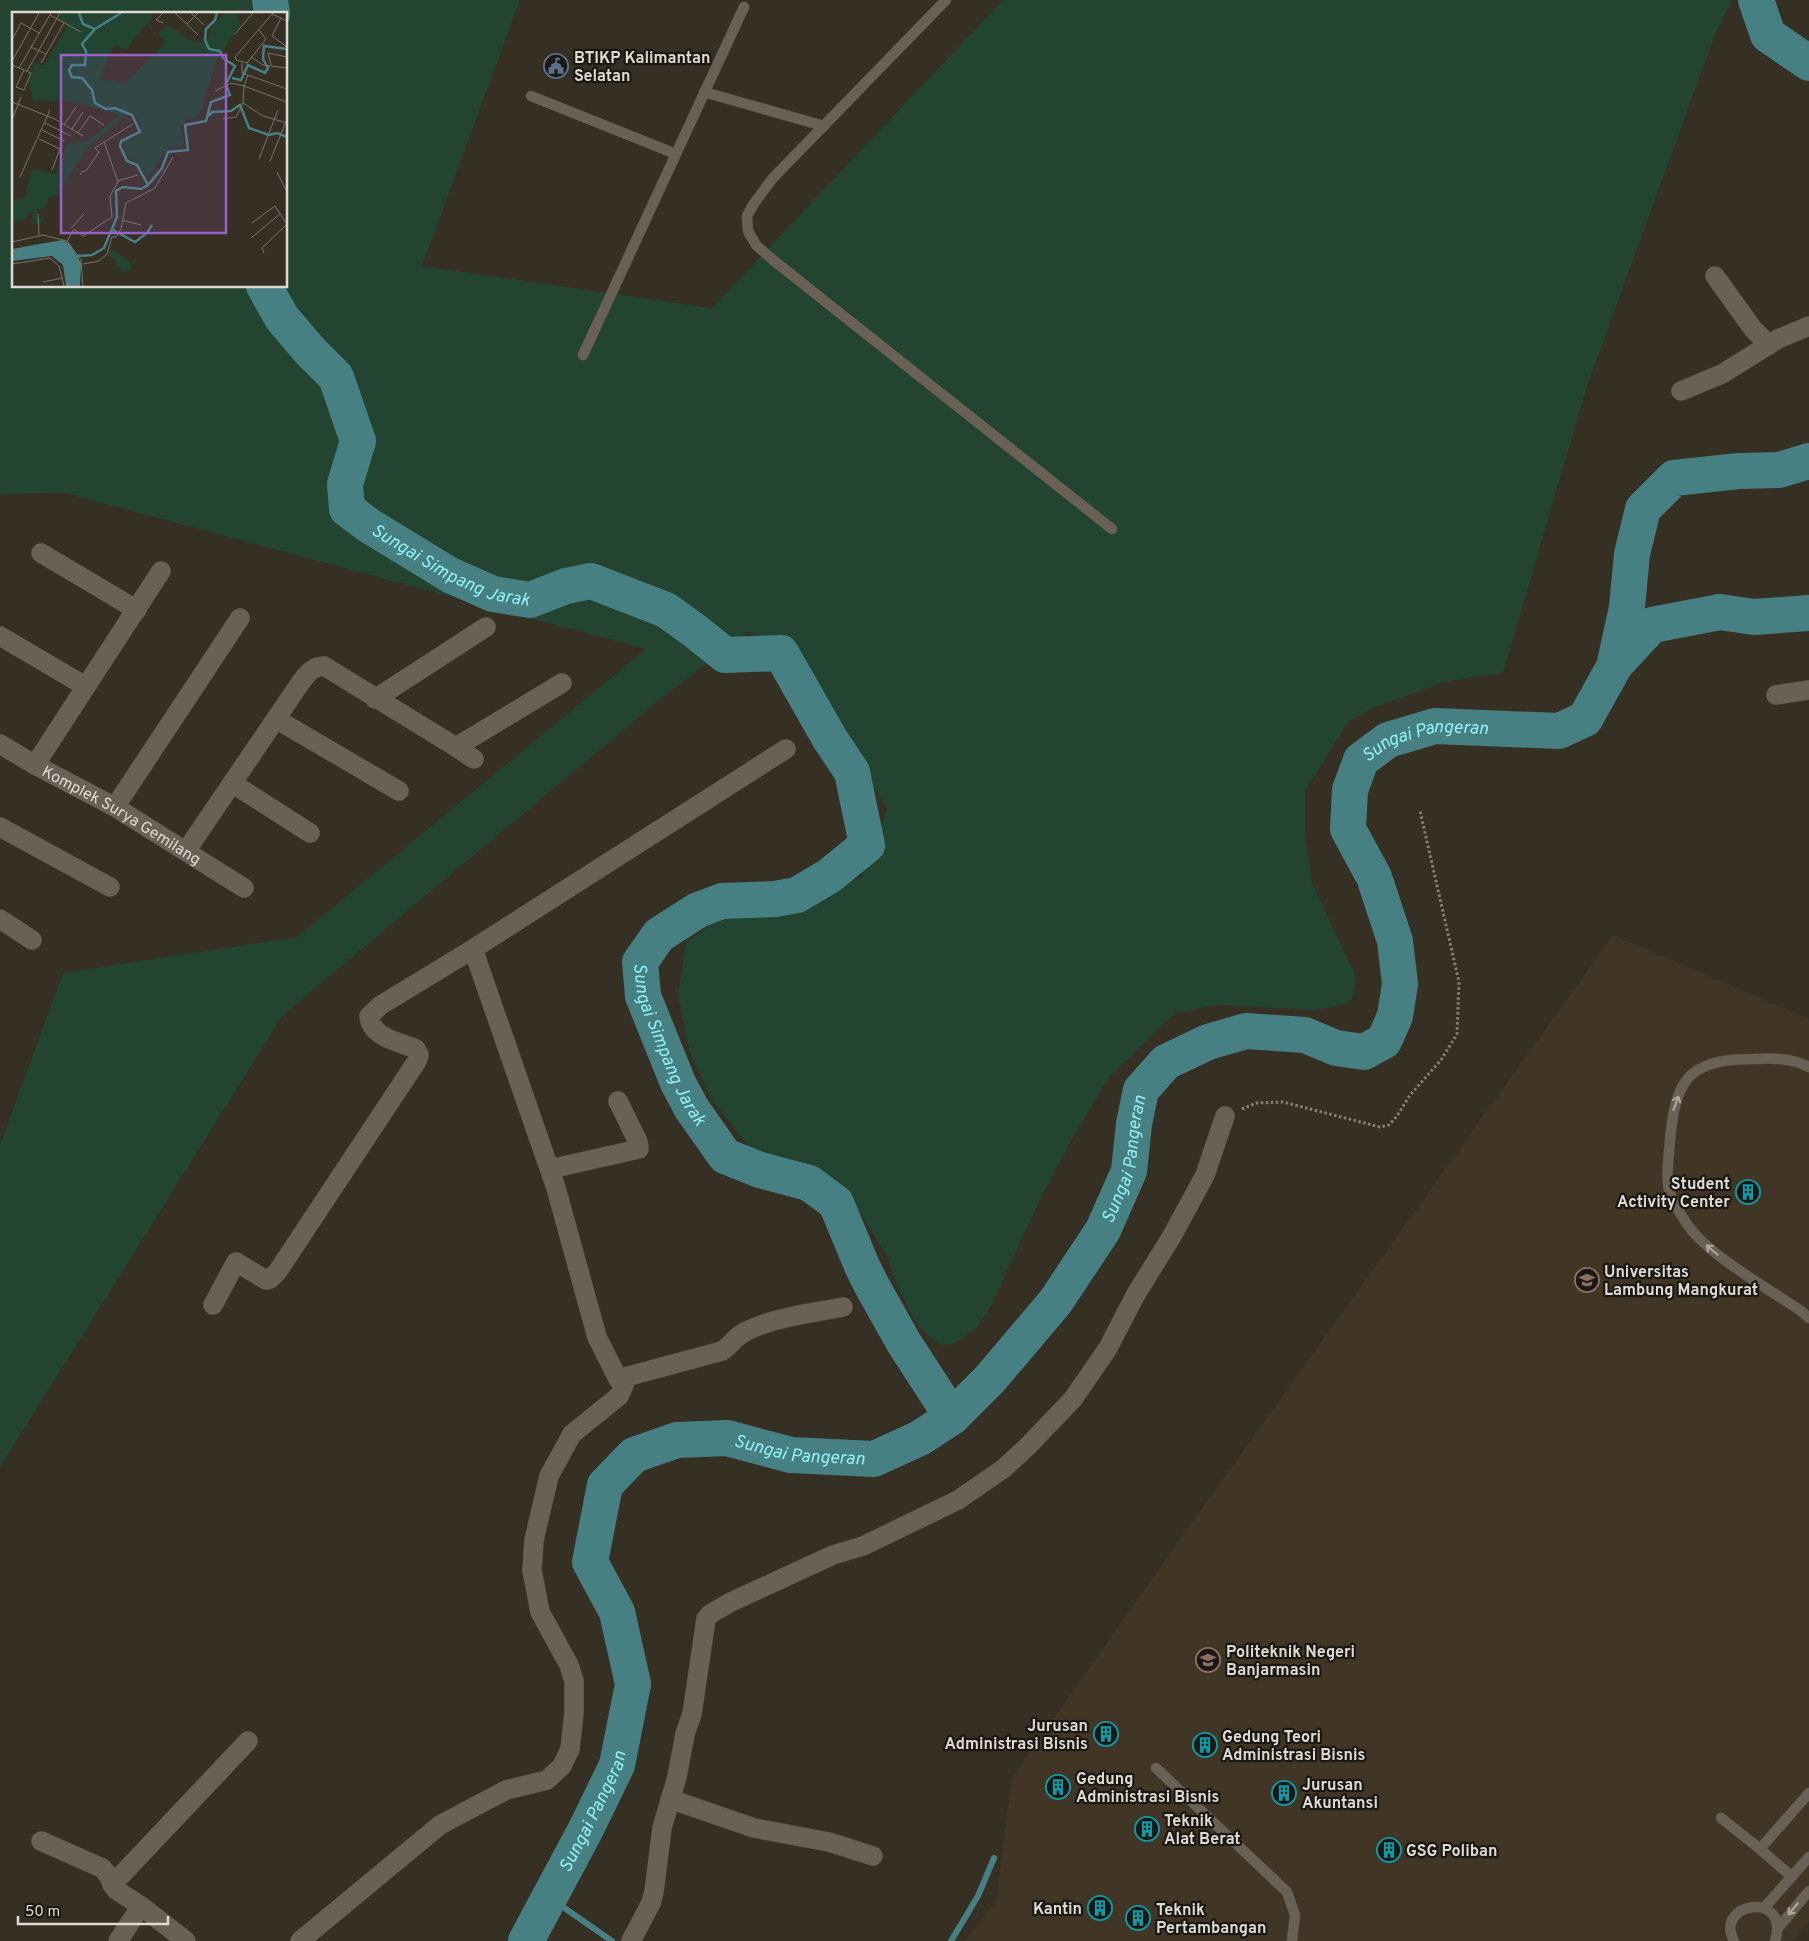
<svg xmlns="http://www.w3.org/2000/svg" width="1809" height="1941" font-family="Overpass,sans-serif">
<rect width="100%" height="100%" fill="#362f24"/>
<polygon fill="#413625" points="1613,935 1809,1019 1809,1922 1792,1941 965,1941 996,1901 1012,1778 1178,1542"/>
<path fill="#224431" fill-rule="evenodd" d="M0 0H520L422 266 712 308 1003 0H1732L1716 32 1587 386 1503 673 1448 681 1375 707 1348 722 1305 791V837L1312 883 1356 976 1352 999 1342 1005 1314 1010 1217 1005 1174 1014 1110 1076 1079 1127 1044 1191 992 1304 977 1328 953 1344 939 1345 916 1324 896 1283 888 1258 847 1191 789 1158 753 1152 712 1100 690 1053 678 996 686 942 699 934 718 916 860 878 887 810 795 644 747 632 663 697 283 1015 0 1467V1145L63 973 297 937 646 649 65 493 0 494ZM14 14H286V286H14Z"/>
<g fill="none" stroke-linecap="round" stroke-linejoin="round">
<g stroke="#478083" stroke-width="6">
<polyline points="550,1898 612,1941"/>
<polyline points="951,1941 978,1896 994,1858"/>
</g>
<g stroke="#478083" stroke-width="36">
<polyline points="270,0 272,14"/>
<polyline points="1756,0 1768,35 1809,63"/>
<path id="s1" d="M264 286 282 318 311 352 336 377 358 441 345 484 347 509 368 525 450 575 493 594 530 600 566 586 591 581 666 610 695 631 725 655 781 653 830 739 852 772 867 845 829 876 797 895 775 899 722 901 698 910 659 935 640 962 643 996 678 1083 692 1109 725 1156 760 1170 809 1183 836 1203 862 1266 872 1286 904 1343 952 1417"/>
<polyline points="1615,665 1652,625 1720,612 1754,617 1809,613"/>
<path id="s2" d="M526 1941 586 1829 617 1765 633 1684 617 1612 590 1562 605 1485 634 1455 677 1440 727 1438 791 1455 874 1459 920 1438 952 1417 990 1379 1056 1301 1103 1230 1129 1171 1134 1124 1141 1090 1166 1062 1208 1042 1246 1031 1305 1035 1336 1048 1364 1052 1384 1041 1395 1016 1400 984 1395 941 1374 877 1348 829 1350 790 1361 760 1388 740 1435 726 1559 731 1585 719 1614 667 1627 607 1632 554 1643 509 1674 478 1739 471 1779 470 1809 461"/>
</g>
<defs>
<g id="lane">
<polyline points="946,0 772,179 753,205 747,216 748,231 756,245 773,260 1112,529"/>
<polyline points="704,92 824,126"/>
<polyline points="531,96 676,154"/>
<polyline points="583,355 744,7"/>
<path d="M1809 1067C1792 1058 1772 1058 1754 1059 1735 1059 1715 1060 1698 1070 1673 1084 1671 1127 1669 1152 1668 1165 1666 1178 1669 1190 1672 1200 1679 1212 1685 1221 1705 1254 1768 1288 1801 1311L1809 1318"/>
<polyline points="1156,1768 1287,1892 1295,1915 1292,1941"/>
<polyline points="1721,1818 1760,1849 1792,1877"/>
<polyline points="1760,1849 1809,1793"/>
<polyline points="1764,1908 1809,1857"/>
<polyline points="1778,1928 1809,1891"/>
<path d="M1734 1941C1713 1902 1791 1890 1775 1941"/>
</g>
<g id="street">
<polyline points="1715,276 1753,329 1769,345"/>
<polyline points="1681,391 1722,374 1778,339 1809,326"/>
<polyline points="41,553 137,610"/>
<polyline points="0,636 85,686"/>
<polyline points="1776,695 1809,690"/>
<polyline points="375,699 486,627"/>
<polyline points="276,719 399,791"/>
<path id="s3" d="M0 744 35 765 115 807 244 888"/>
<polyline points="456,747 562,683"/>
<polyline points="35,765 161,571"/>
<polyline points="232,783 310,833"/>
<polyline points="115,807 240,618"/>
<polyline points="0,827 110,887"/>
<path d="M186 851 301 682C308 673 312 667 324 666L456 747 474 759"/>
<polyline points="0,919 32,940"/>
<polyline points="550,1169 639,1149 638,1142 618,1101"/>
<path d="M213 1305 236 1262 266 1280 270 1279 278 1271 417 1061 419 1055 416 1049C400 1042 371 1038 369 1016L381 1005 473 949"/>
<path d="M618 1379 722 1351C733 1344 735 1335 749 1330 776 1317 813 1313 843 1307"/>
<polyline points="670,1799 754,1828 829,1842 873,1856"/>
<polyline points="41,1841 102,1868 108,1875 116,1890 141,1906"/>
<polyline points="112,1885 248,1741"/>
<polyline points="118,1941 141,1906 186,1941"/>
<polyline points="300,1941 440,1825 506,1790 547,1780 562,1766 570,1749 574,1713 574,1681 569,1665 540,1612 532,1570 534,1540 549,1476 572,1434 619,1396 624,1385 618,1379 597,1337 556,1188 473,949 786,749"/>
<polyline points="631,1941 651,1903 654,1892 662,1828 677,1777 685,1734 692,1714 706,1619 710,1614 731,1602 833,1555 863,1546 958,1500 1003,1469 1027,1447 1073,1399 1108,1348 1136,1294 1172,1236 1205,1175 1225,1116"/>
</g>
</defs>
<use href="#lane" stroke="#544d44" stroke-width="11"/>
<use href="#street" stroke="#544d44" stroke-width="20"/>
<polyline stroke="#857f75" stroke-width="3" stroke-dasharray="2.5 2.5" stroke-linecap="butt" points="1242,1109 1256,1103 1283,1102 1380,1127 1389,1125 1397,1116 1410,1095 1441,1060 1457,1034 1459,982 1420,811"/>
<use href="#lane" stroke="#696155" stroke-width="10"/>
<use href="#street" stroke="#696155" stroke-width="19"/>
</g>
<defs><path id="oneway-shaft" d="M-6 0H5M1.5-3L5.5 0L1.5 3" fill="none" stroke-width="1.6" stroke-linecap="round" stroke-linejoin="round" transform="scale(1.25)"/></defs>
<g stroke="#afa9a0">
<use href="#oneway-shaft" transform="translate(1676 1103) rotate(-70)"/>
<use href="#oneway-shaft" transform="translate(1712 1250) rotate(-140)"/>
<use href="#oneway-shaft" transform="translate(1793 1909) rotate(130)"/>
</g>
<defs>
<symbol id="civic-ring" viewBox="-11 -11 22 22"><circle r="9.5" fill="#1b1813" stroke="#5c6f8a" stroke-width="1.5"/><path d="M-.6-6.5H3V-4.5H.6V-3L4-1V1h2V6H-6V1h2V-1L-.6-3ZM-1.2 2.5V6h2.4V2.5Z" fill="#5c6f8a"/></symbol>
<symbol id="building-ring" viewBox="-11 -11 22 22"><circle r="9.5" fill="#1b1813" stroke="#0f9aa8" stroke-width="1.5"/><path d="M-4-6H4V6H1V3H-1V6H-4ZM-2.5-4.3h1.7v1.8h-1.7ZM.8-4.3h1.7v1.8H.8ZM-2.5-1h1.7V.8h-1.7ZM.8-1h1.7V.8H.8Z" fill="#0f9aa8"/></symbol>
<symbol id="university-ring" viewBox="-11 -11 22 22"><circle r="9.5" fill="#1b1813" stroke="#8d6e63" stroke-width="1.5"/><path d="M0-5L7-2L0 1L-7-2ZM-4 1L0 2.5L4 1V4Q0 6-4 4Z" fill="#8d6e63"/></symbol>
</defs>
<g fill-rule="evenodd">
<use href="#civic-ring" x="542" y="52" width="28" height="28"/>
<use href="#building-ring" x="1734" y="1178" width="28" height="28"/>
<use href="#university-ring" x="1573" y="1266" width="28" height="28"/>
<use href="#university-ring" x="1194" y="1646" width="28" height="28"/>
<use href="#building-ring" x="1092" y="1720" width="28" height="28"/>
<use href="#building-ring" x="1191" y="1731" width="28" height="28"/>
<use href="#building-ring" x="1044" y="1773" width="28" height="28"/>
<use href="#building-ring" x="1270" y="1779" width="28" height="28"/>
<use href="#building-ring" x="1133" y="1815" width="28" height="28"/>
<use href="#building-ring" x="1375" y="1836" width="28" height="28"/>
<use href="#building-ring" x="1086" y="1894" width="28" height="28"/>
<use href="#building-ring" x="1124" y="1904" width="28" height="28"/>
</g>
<g text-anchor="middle" stroke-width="4.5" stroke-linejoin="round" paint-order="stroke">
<g font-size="16" font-weight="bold" fill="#ded9d2" stroke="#1b1813" text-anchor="start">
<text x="574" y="63">BTIKP Kalimantan<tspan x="574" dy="18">Selatan</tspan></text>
<text x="1730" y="1189" text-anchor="end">Student<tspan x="1730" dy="18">Activity Center</tspan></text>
<text x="1604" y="1277">Universitas<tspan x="1604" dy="18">Lambung Mangkurat</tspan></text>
<text x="1226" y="1657">Politeknik Negeri<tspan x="1226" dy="18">Banjarmasin</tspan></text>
<text x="1088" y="1731" text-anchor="end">Jurusan<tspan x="1088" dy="18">Administrasi Bisnis</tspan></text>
<text x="1222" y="1742">Gedung Teori<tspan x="1222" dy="18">Administrasi Bisnis</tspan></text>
<text x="1076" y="1784">Gedung<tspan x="1076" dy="18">Administrasi Bisnis</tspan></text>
<text x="1302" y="1790">Jurusan<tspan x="1302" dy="18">Akuntansi</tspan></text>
<text x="1164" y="1826">Teknik<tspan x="1164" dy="18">Alat Berat</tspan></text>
<text x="1406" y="1856">GSG Poliban</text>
<text x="1082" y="1914" text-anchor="end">Kantin</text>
<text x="1156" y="1915">Teknik<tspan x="1156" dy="18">Pertambangan</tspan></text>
</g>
<g font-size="16" fill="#ded9d2" stroke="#1b1813">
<text dy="6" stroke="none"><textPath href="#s3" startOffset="141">Komplek Surya Gemilang</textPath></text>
</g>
<g font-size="18" font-style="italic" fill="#92f0f5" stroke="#1b1813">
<text dy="6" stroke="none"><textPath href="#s1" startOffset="374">Sungai Simpang Jarak</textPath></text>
<text dy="6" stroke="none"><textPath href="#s2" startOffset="1886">Sungai Pangeran</textPath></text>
<text dy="6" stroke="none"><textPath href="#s1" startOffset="1304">Sungai Simpang Jarak</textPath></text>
<text dy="6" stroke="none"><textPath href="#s2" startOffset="1181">Sungai Pangeran</textPath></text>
<text dy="6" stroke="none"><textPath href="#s2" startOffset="701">Sungai Pangeran</textPath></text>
<text dy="6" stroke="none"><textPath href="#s2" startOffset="146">Sungai Pangeran</textPath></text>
</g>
</g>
<g transform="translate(12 12)">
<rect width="275" height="275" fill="#362f24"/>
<path d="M50 1H141L137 13 135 11 114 38 103 33 99 38 88 67 114 71 153 30 146 21 158 13 175 27 187 31 193 30 202 11 213 1 224 2 229 12 206 46 186 105 172 109 168 116 173 134 156 136 135 166 126 152 118 148 112 139V129L128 123 130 117 122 102 117 101 75 136 48 179 42 185 36 186 33 198 25 197V206L29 207 33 201 31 210 20 212 21 199 16 201 13 208 5 210 0 208V191L3 187H12L20 157 44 162 55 132 76 129 108 103 55 88 21 89 16 67 22 55 19 53 21 50 31 53 35 49 54 17 55 12 47 7ZM99 237 117 249 120 257 110 261 103 248 95 243Z" fill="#224431"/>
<path d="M50 228 58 232 69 251 68 274H54L51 253 40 244 0 249V237Z" fill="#478083"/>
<path fill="none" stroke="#478083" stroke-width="2.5" d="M67 1 71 12 83 17 70 32 74 39 73 53H60L57 58 60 65 70 66 80 78 83 91 94 97 103 96 120 103 128 120 109 129 108 134 115 149 125 153 136 173M83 17 109 1M220 66 229 68 236 53 253 61 256 56 251 47 252 34 275 37M197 104 200 100 219 99 228 93 237 116 257 123 265 121 275 125M99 217 123 230 135 221 140 213M65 244 80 243 92 236 105 205 104 179 111 175 129 177 136 173 150 156 156 140 176 138 173 113 194 109 199 90 218 83 214 72 223 54 211 46 208 39 197 37 193 28 194 17 203 8 205 1"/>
<path fill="none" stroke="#79736a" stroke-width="1" d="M163 1 186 23M179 1 192 13M260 2 275 9M38 3 69 20M269 6 260 24 275 35M151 11 144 8 151 1M175 12 186 1M247 18 254 27 235 51 224 48 223 45 261 1M223 22 241 1M0 28 9 11 27 21M19 35 34 42M239 45 251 53 275 56M0 49 27 1M29 51 52 11M230 51V61L275 77M0 53 19 61 12 78 4 75 12 58M259 53 256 41 275 45M7 56 39 1M15 59 48 1M236 63 232 74 275 90M203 79 219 71 232 74 231 91 224 105 211 107M0 90 43 107 71 124M231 91 251 104 275 111M0 108 9 85M33 111 59 124M52 113 64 95M60 117 71 100M30 118 52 129M66 121 78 104 92 113M27 127 48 137 40 158M247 147 266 98M258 149 275 107M265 160 275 180M68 163 71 159H74L87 140 83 136 92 130M8 165 38 98M105 169 126 163M26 202 27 223M110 208 129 213M240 211 263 194 275 212M59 216 72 202M239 226 268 202M55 229 62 217 71 224 100 205 98 184 106 170 92 130 121 112M0 230 31 223 55 229 69 248 71 274M252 241 250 236 275 212M0 252 38 246 47 254 52 274M71 252 87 249 95 242 100 225H104L109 217 114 191 143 176 161 145M31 270 51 266"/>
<path fill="#9960c5" fill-opacity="0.15" stroke="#9960c5" stroke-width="2.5" d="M49 43H214V221H49Z"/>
<rect width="275" height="275" fill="none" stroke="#ded9d2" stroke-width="2.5"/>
</g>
<path d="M18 1916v8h150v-8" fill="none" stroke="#ded9d2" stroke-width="2.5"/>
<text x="25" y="1916" font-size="15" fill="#ded9d2" stroke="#1b1813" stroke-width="4" paint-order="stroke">50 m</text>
</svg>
